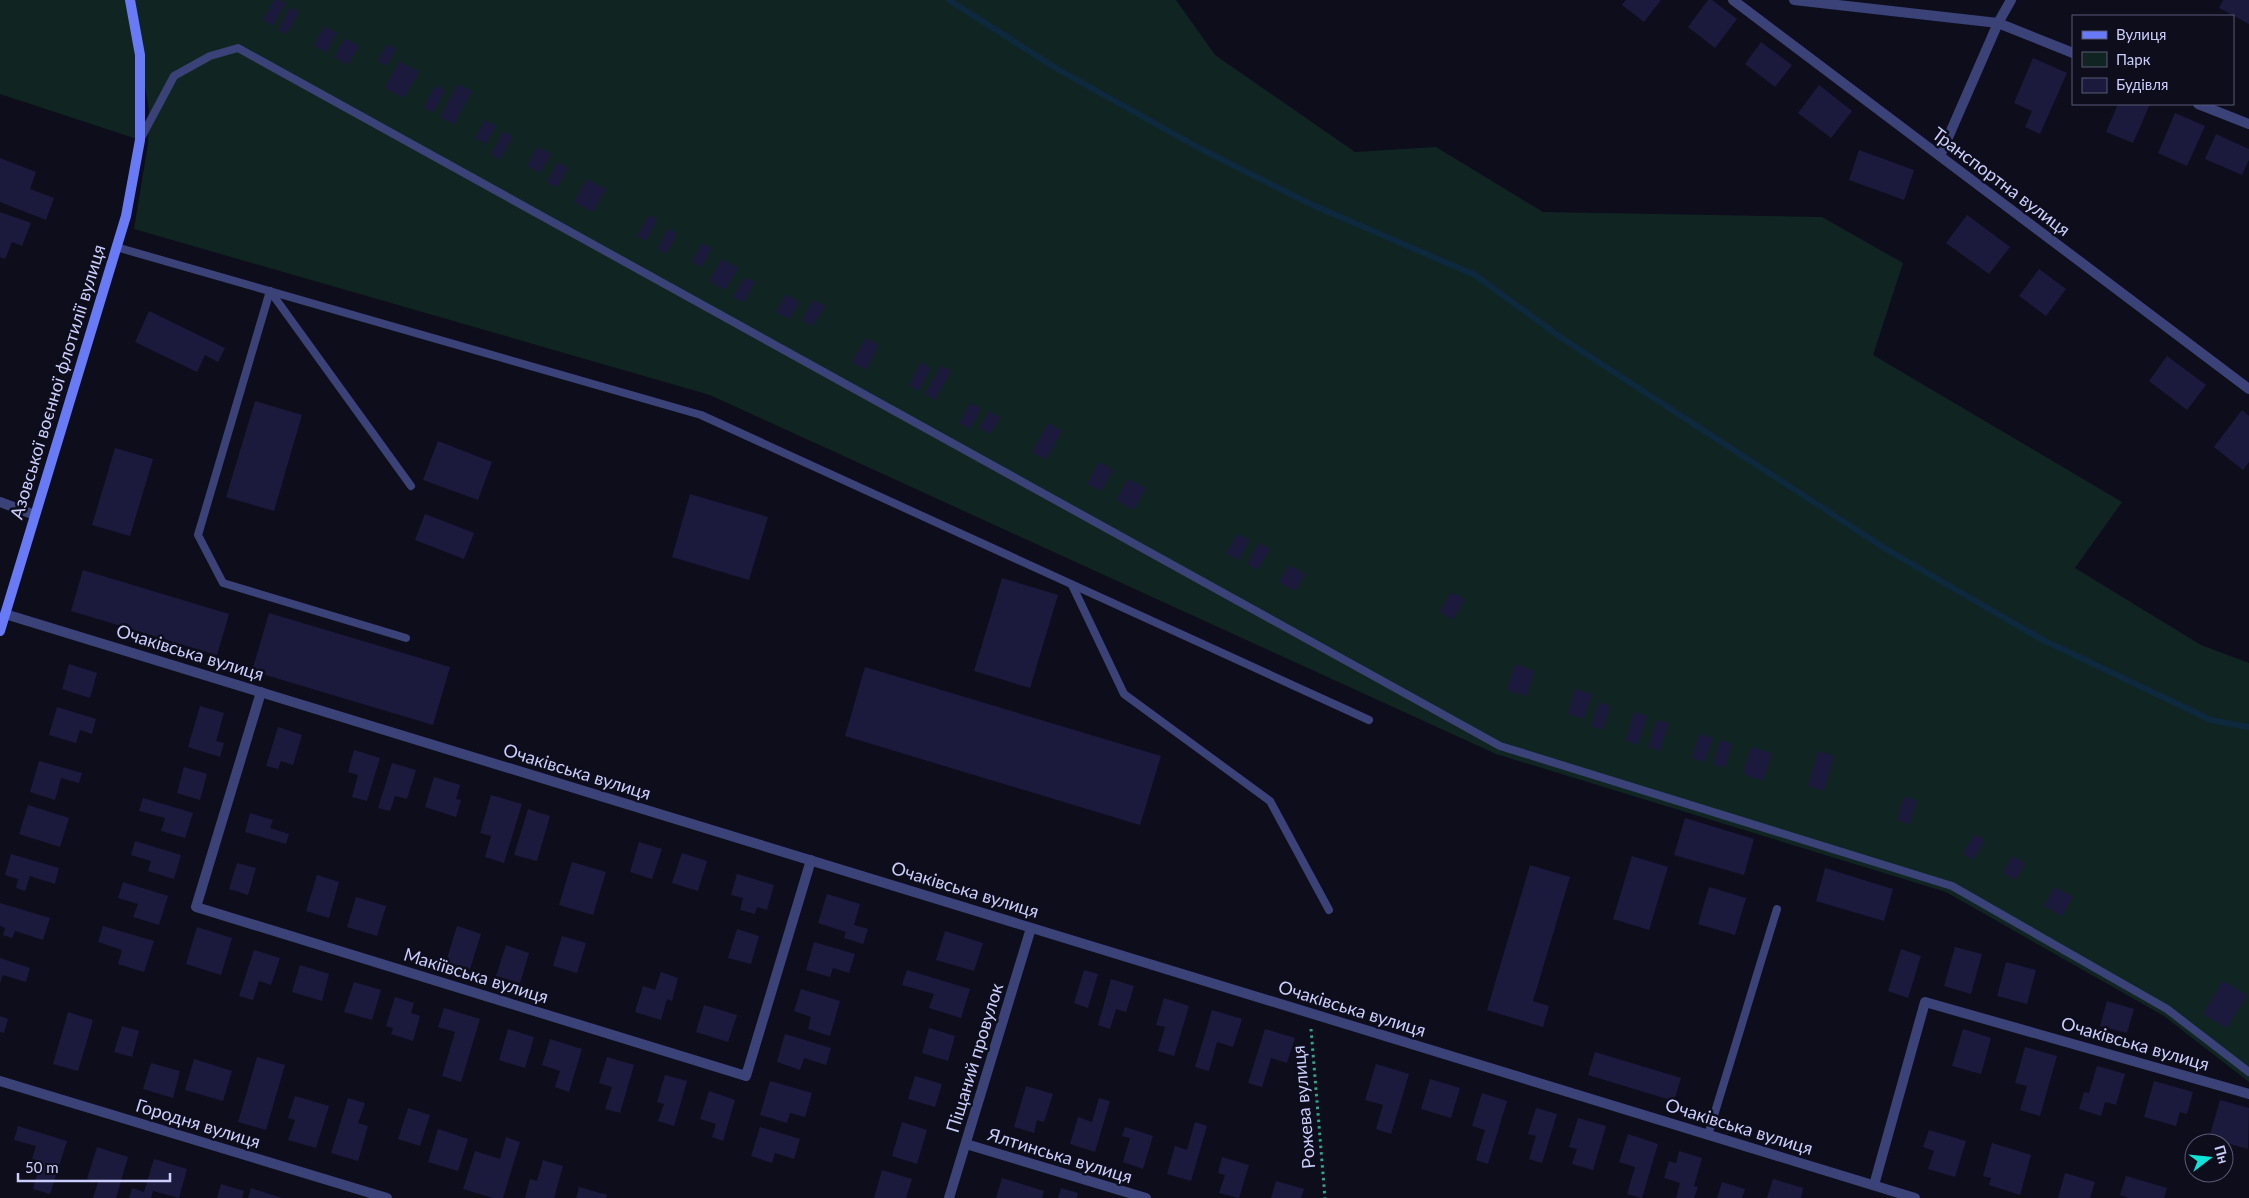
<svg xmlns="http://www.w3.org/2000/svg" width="2249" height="1198" font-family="Lato,sans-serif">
<rect width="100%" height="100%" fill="#0d0d1c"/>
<polygon fill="#102521" points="0,0 1176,0 1215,55 1355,152 1436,147 1543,212 1822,217 1903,263 1873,355 2122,502 2075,568 2201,645 2249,663 2249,1082 2164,1016 1946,892 1496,754 710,395 134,229 148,144 149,109 140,59 140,140 0,94"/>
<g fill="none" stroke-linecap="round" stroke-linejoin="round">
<polyline stroke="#0e283e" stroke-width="6" points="949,0 1059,70 1199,148 1308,203 1475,275 1563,339 1886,549 2041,639 2211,720 2249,727"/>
</g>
<g fill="#1c1a3c">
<polygon points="274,0 286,2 273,26 263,20"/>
<polygon points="1626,0 1661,0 1644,22 1622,5"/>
<polygon points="1708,0 1712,0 1737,19 1715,48 1688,27"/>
<polygon points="2223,0 2249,0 2249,24 2219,8"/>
<polygon points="290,7 299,12 287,34 278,30"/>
<polygon points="324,26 337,33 326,53 314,46"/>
<polygon points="345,38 359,46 348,65 334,57"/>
<polygon points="1761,42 1792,65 1775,87 1745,64"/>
<polygon points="387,44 396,49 387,66 378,61"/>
<polygon points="2033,58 2067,73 2040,134 2025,127 2032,111 2014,103"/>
<polygon points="399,61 419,72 404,98 385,88"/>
<polygon points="458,84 472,91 454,125 440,117"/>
<polygon points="436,85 445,91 433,113 424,107"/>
<polygon points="1819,85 1852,111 1831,138 1798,113"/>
<polygon points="2118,104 2150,104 2133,143 2106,132"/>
<polygon points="2175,113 2205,126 2187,166 2158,153"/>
<polygon points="485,120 496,126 486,144 475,138"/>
<polygon points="503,131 513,136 500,160 491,154"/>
<polygon points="2216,134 2249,149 2249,160 2242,175 2205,159"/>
<polygon points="537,147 551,154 540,173 527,166"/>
<polygon points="1859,150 1914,170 1904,200 1849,180"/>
<polygon points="0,158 36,172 30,189 54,198 46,220 0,202"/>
<polygon points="558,162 568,168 557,188 547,182"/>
<polygon points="587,179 606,189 593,212 574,202"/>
<polygon points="0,212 31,223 22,246 12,242 5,259 0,257"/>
<polygon points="649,215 657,220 646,241 637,236"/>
<polygon points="1967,215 2010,247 1989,274 1946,243"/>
<polygon points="668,228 677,234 666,254 657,249"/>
<polygon points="702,243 712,248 702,267 692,262"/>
<polygon points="722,259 738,268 725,290 709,281"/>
<polygon points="2039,269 2066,289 2046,316 2019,296"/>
<polygon points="745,277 755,282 744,302 733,297"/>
<polygon points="786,294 799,302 790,319 776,312"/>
<polygon points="813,300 825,306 813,326 802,320"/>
<polygon points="149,311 225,348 218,362 205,355 197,372 135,342"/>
<polygon points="866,338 879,345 866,370 852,362"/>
<polygon points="2167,356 2206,385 2187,410 2149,381"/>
<polygon points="921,362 931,368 919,391 909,385"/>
<polygon points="941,365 951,371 935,400 925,394"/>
<polygon points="255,401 302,415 274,511 226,497"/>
<polygon points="970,403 981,409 970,429 959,423"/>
<polygon points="2242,410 2249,416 2249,462 2243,470 2214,447"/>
<polygon points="989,411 1000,417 991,434 979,428"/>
<polygon points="1048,423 1062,431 1046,460 1032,452"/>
<polygon points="438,441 492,462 478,500 423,480"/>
<polygon points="115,448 153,459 130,536 92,525"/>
<polygon points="1099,462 1113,470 1101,491 1087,484"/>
<polygon points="1128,479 1146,488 1134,510 1116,500"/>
<polygon points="690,494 768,517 749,580 672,557"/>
<polygon points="425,514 474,533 464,559 415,540"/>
<polygon points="1237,534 1250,540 1239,560 1226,553"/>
<polygon points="1259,543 1270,549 1258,570 1247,564"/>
<polygon points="1289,565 1305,574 1296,591 1279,582"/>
<polygon points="83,570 229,614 217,655 71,611"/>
<polygon points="1002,578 1058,595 1030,688 974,671"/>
<polygon points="1451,592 1465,599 1453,620 1440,612"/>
<polygon points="269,613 450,667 433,725 252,671"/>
<polygon points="69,664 97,673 90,698 62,689"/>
<polygon points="1515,664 1534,671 1527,696 1507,690"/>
<polygon points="865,667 1161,756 1140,825 845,736"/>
<polygon points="1575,689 1592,694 1584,719 1568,714"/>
<polygon points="1599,702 1610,706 1603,730 1591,726"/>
<polygon points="200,706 224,713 216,741 224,743 220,757 188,747"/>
<polygon points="57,707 96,719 92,734 80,730 76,743 49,735"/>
<polygon points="1634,712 1647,716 1638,745 1626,741"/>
<polygon points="1657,720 1669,723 1660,751 1648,747"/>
<polygon points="278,727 302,735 293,765 281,761 278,769 266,766"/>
<polygon points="1699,734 1713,738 1705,762 1692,758"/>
<polygon points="1720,740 1732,744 1725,768 1713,764"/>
<polygon points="1751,747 1772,753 1763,781 1743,774"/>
<polygon points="354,750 380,758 367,801 352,797 358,775 348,772"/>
<polygon points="1818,751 1834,756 1824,791 1808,786"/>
<polygon points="39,761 82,773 79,783 61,778 55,800 30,792"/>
<polygon points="392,763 416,770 407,799 395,796 390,811 378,808"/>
<polygon points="184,767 207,774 200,800 177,793"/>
<polygon points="434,777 460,785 456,799 461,800 456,817 425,807"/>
<polygon points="491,795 522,804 504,863 485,857 491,836 480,833"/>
<polygon points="1904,796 1917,801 1910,824 1897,820"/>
<polygon points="143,798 193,813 185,838 161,831 165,818 139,811"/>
<polygon points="28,805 69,818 60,847 19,834"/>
<polygon points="528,809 550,816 537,861 514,855"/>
<polygon points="250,813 273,820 270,828 289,834 286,844 245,832"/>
<polygon points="1685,818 1754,839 1744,875 1674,855"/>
<polygon points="1974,834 1985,840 1973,860 1963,854"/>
<polygon points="135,841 181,855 174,879 148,871 151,861 131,855"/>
<polygon points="639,842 662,849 652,879 630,872"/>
<polygon points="682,853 707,861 698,891 672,883"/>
<polygon points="11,854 59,868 55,884 30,876 25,891 16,888 18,879 5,875"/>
<polygon points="1632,856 1668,867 1649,930 1613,919"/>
<polygon points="2012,856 2025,863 2016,880 2003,873"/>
<polygon points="572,862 606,872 593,915 559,905"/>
<polygon points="237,863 256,868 248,895 229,889"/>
<polygon points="1530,865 1570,877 1533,1001 1549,1006 1543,1027 1487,1010"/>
<polygon points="1825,868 1893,889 1884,921 1816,901"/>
<polygon points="737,874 774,885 767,910 757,907 755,914 740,910 743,898 731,895"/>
<polygon points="317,875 339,882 329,918 306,911"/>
<polygon points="123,882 168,896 159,925 133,917 138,904 118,898"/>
<polygon points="1709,887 1746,898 1735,935 1698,924"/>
<polygon points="2055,887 2073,897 2062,916 2044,906"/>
<polygon points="827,894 860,904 854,925 868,929 863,944 844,938 846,932 818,923"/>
<polygon points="356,897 386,906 377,936 347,927"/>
<polygon points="0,903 50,918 43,940 15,931 12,938 3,935 5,928 0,926"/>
<polygon points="103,926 154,941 144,972 118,964 122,950 98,942"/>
<polygon points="457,926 481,934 470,969 446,962"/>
<polygon points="197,927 232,938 221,975 186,964"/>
<polygon points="737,929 759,936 751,964 728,958"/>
<polygon points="945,931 983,943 974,971 936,960"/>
<polygon points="562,936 586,943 577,973 553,966"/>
<polygon points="814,942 855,954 849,973 833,968 830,977 806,970"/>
<polygon points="506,945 529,953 520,983 496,976"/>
<polygon points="1955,947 1982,954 1971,994 1944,986"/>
<polygon points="1901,949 1921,956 1908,998 1888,991"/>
<polygon points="254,950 280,958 271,985 259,981 253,1000 239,996"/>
<polygon points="0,958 30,968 26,982 3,975 0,983"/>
<polygon points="2006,962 2036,970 2027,1004 1997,996"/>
<polygon points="300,965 329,974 322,1001 292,992"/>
<polygon points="907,970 970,989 961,1018 929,1008 934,994 902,985"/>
<polygon points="1084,970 1098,974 1088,1008 1074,1003"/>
<polygon points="661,972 678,978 672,1001 667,999 661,1020 635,1012 643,986 655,990"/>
<polygon points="1111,979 1134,986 1126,1012 1116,1009 1110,1029 1098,1025"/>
<polygon points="2223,981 2247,995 2227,1028 2203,1014"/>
<polygon points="354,982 381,990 372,1020 344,1012"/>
<polygon points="801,989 840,1001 830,1036 808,1029 811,1017 794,1011"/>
<polygon points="395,997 414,1003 411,1013 420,1016 413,1041 391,1034 393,1028 386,1026"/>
<polygon points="1164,998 1189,1006 1174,1056 1158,1051 1165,1027 1156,1025"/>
<polygon points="2107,1001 2134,1009 2127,1033 2100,1026"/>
<polygon points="704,1005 737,1015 728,1042 696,1032"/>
<polygon points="444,1008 480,1019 461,1082 442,1076 455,1032 438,1027"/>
<polygon points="1212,1010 1242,1019 1233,1047 1217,1042 1209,1071 1195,1067"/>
<polygon points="68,1012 93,1020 78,1071 53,1064"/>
<polygon points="0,1016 8,1019 4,1033 0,1032"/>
<polygon points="122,1026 139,1031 132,1057 114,1052"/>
<polygon points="929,1028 955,1036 948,1061 922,1053"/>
<polygon points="508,1029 534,1037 525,1068 499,1060"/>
<polygon points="1265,1029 1295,1038 1287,1063 1271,1058 1262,1087 1248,1083"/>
<polygon points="1963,1029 1991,1038 1981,1074 1952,1066"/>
<polygon points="785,1034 831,1048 826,1065 804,1058 800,1070 777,1062"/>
<polygon points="550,1039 582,1049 569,1092 555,1087 560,1071 542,1065"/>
<polygon points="2025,1047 2057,1056 2040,1116 2020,1110 2027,1086 2015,1083"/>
<polygon points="1595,1052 1681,1078 1674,1101 1588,1075"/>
<polygon points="257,1057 285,1065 266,1130 238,1122"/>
<polygon points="607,1057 634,1065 620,1113 605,1109 612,1087 599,1083"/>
<polygon points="194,1059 232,1071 223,1101 185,1090"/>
<polygon points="151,1063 180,1071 173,1098 143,1089"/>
<polygon points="1376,1064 1409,1074 1391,1134 1376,1129 1383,1105 1365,1100"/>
<polygon points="2097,1066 2125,1074 2116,1105 2105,1102 2101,1116 2079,1109 2084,1092 2089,1093"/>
<polygon points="665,1075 687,1081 674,1126 658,1121 664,1104 657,1102"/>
<polygon points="915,1076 942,1084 935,1107 908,1099"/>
<polygon points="1430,1079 1460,1088 1451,1118 1421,1109"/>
<polygon points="770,1081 812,1093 805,1117 790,1113 787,1123 760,1115"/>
<polygon points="2154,1081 2193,1092 2187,1114 2180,1112 2176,1126 2144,1117"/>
<polygon points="1026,1086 1053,1094 1044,1122 1037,1120 1034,1133 1014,1127"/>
<polygon points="709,1091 735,1100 723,1141 712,1137 716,1124 700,1119"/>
<polygon points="1482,1093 1507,1101 1488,1164 1476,1160 1485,1130 1472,1126"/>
<polygon points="295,1096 329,1106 316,1148 288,1140 295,1120 288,1118"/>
<polygon points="348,1098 365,1103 358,1123 368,1126 358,1161 331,1153"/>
<polygon points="1099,1098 1110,1101 1095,1152 1070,1144 1078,1117 1092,1122"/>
<polygon points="2220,1100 2249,1108 2248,1149 2209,1138"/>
<polygon points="408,1108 430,1115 420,1146 398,1139"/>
<polygon points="1536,1108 1557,1114 1542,1163 1529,1159 1536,1136 1528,1134"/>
<polygon points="1578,1118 1606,1126 1593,1170 1572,1164 1577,1149 1569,1147"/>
<polygon points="902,1122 927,1130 917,1164 892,1156"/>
<polygon points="1195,1122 1207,1126 1191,1181 1167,1174 1175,1146 1187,1150"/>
<polygon points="18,1126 67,1141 50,1194 33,1189 41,1161 32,1159 36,1146 14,1140"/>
<polygon points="760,1127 800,1139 794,1159 775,1153 772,1163 751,1156"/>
<polygon points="1125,1127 1153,1136 1143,1169 1123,1162 1130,1138 1122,1136"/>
<polygon points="438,1129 468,1139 458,1171 428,1162"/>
<polygon points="1929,1130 1966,1141 1955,1177 1928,1169 1934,1151 1923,1147"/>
<polygon points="1628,1134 1658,1144 1642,1198 1627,1194 1635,1167 1619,1162"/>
<polygon points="506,1137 520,1142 503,1198 493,1198 463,1189 475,1151 500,1159"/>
<polygon points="1992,1143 2031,1155 2020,1195 1989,1185 1991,1178 1983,1176"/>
<polygon points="97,1147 128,1157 116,1198 93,1198 98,1182 87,1179"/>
<polygon points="1679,1151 1702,1158 1694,1186 1698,1187 1694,1198 1676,1198 1680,1183 1664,1178 1669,1161 1676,1163"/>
<polygon points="1222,1157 1249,1165 1239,1198 1219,1193 1225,1175 1218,1173"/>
<polygon points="154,1159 187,1169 179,1198 153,1191 151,1198 129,1198 132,1188 144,1192"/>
<polygon points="543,1160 563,1166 554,1198 525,1198 530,1179 537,1181"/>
<polygon points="882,1170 912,1179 906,1198 874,1198"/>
<polygon points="2065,1173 2095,1182 2090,1198 2058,1198"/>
<polygon points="2126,1176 2167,1188 2164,1198 2129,1198 2120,1195"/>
<polygon points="1002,1178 1044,1191 1042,1198 996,1198"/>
<polygon points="1773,1179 1803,1188 1801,1198 1767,1198"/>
<polygon points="1276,1181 1304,1189 1301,1198 1271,1198"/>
<polygon points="1722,1182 1745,1189 1742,1198 1717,1198"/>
<polygon points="221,1184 244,1191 242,1198 217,1198"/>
<polygon points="579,1187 607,1195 606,1198 576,1198"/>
<polygon points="251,1188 282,1198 248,1198"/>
<polygon points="1061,1188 1078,1193 1077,1198 1058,1198"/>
</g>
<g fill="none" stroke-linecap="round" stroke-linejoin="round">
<polyline stroke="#34a68e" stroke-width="3" stroke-dasharray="2.5 4" stroke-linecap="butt" points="1311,1029 1325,1198"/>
<g stroke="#3a4278" stroke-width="8">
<polyline points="141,138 174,76 210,56 238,48 1500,746 1952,886 2167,1009 2249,1072"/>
<polyline points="116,247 701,415 1369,720"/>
<polyline points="270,291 198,535 223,583 406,638"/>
<polyline points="270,291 411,486"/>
<polyline points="1072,585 1124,694 1270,801 1329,910"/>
<polyline points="1708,1135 1777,909"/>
</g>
<g stroke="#3a4278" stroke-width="10">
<polyline points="1733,0 2249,389"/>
<polyline points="1794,0 1998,23 2073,53"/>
<polyline points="2198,104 2249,124"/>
<polyline points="1940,156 1998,23 2011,0"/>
<polyline points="0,502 35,515"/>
<polyline points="5,614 1915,1198"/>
<polyline points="261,692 196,907 746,1076 811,860"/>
<polyline points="0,1081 387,1198"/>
<polyline points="966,1144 1146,1198"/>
<polyline points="1874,1185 1925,1002 2249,1094"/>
<polyline points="949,1198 1031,928"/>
</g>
<polyline stroke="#687af5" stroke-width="10" points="0,631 126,216 140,140 140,55 130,0"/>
</g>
<g text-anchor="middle" stroke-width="5" stroke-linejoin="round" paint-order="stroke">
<g font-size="18" fill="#cbcdfc" stroke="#0d0d1c">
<text transform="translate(2001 182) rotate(37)" y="6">Транспортна вулиця</text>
<text transform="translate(58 382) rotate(-73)" y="6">Азовської воєнної флотилії вулиця</text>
<text transform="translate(190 653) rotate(17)" y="6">Очаківська вулиця</text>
<text transform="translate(577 772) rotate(17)" y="6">Очаківська вулиця</text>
<text transform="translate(965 890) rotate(17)" y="6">Очаківська вулиця</text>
<text transform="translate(476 976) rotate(17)" y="6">Макіївська вулиця</text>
<text transform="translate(1352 1009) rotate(17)" y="6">Очаківська вулиця</text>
<text transform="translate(2135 1044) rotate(16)" y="6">Очаківська вулиця</text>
<text transform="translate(975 1058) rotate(-73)" y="6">Піщаний провулок</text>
<text transform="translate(1304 1107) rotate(-95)" y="6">Рожева вулиця</text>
<text transform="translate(198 1124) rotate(17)" y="6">Городня вулиця</text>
<text transform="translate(1739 1127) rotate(17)" y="6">Очаківська вулиця</text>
<text transform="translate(1060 1156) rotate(17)" y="6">Ялтинська вулиця</text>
</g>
</g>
<rect x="2072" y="15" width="162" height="90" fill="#0d0d1c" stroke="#595a76"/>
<rect x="2082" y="31" width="25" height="8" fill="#687af5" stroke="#595a76"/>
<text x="2116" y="40" font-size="15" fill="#cbcdfc">Вулиця</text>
<rect x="2082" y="52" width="25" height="15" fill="#102521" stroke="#595a76"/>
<text x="2116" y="65" font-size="15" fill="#cbcdfc">Парк</text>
<rect x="2082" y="78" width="25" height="15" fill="#1c1a3c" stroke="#595a76"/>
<text x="2116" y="90" font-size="15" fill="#cbcdfc">Будівля</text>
<g transform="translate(2209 1158) rotate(74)"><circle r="24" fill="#0d0d1c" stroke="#595a76"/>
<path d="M0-4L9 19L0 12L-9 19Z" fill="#0fe4d9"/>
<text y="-8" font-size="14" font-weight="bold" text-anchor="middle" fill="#cbcdfc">Пн</text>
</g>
<path d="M18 1173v8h152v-8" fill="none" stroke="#cbcdfc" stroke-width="2.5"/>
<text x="25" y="1173" font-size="15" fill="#cbcdfc" stroke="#0d0d1c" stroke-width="4" paint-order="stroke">50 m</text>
</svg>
